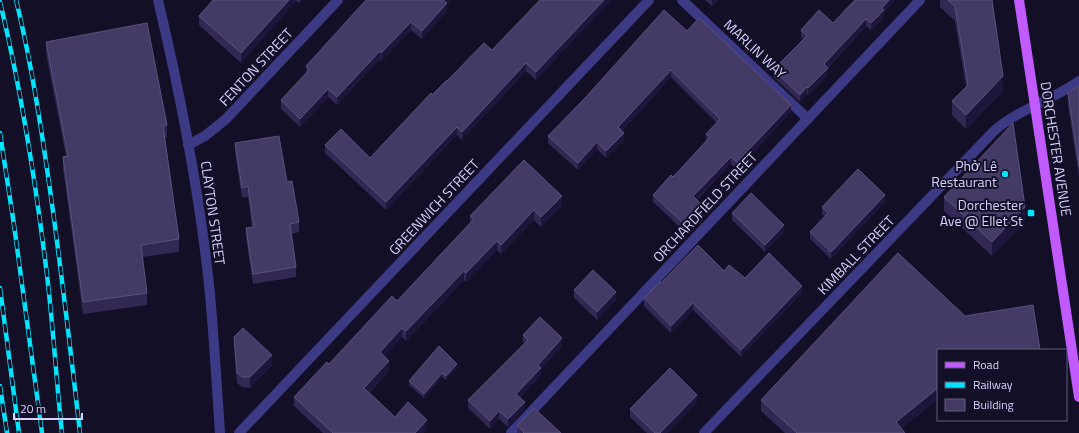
<svg xmlns="http://www.w3.org/2000/svg" width="1079" height="433" font-family="'Titillium Web',sans-serif">
<rect width="100%" height="100%" fill="#130f26"/>
<g fill="none" stroke-linecap="round" stroke-linejoin="round">
<g stroke="#3d3a85" stroke-width="10">
<path d="M158 0C181 97 200 195 210 294 214 340 217 387 220 433"/>
<polyline points="682,0 808,119"/>
<polyline points="188,145 205,136 226,119 338,0"/>
<polyline points="239,433 649,0"/>
<polyline points="511,433 920,0"/>
<path d="M704 433 995 130C1019 109 1053 100 1079 81"/>
</g>
<polyline stroke="#c25bff" stroke-width="10" points="1019,0 1079,397"/>
<defs>
<g id="rail">
<path d="M16 0C30 56 39 113 47 169 60 257 70 345 80 433"/>
<path d="M0 2C21 89 35 178 46 267 53 322 56 378 62 433"/>
<polyline points="0,133 14,225 42,433"/>
<polyline points="0,288 19,433"/>
<polyline points="0,386 7,433"/>
</g>
</defs>
<use href="#rail" stroke="#00e5ff" stroke-width="4.5"/>
<use href="#rail" stroke="#130f26" stroke-width="3" stroke-dasharray="9" stroke-linecap="butt"/>
</g>
<g fill="#312854">
<polygon points="213,0 301,0 299,3 296,1 241,63 199,25 199,16"/>
<polygon points="540,0 536,80 526,71 462,140 457,135 386,210 325,153 325,145 370,158 432,95 447,81 492,50"/>
<polygon points="705,0 718,0 712,6"/>
<polygon points="855,0 895,0 884,12 884,17 871,30 866,26 828,68 828,75 808,95 807,94 800,102 773,77 773,70 803,39 801,37 801,30 833,23"/>
<polygon points="940,0 992,0 1003,91 966,129 952,115 952,101 966,87 955,21 940,7"/>
<polygon points="447,5 447,11 422,39 411,30 381,61 380,59 337,105 328,97 300,127 281,109 281,100 306,73 306,66"/>
<polygon points="687,31 791,112 737,170 731,164 697,200 702,212 684,231 653,202 653,195 673,177 706,141 706,134 717,123 671,77 622,131 624,140 606,158 597,149 578,170 548,143 548,136"/>
<polygon points="46,42 167,125 167,137 165,138 179,239 179,252 142,257 147,293 147,305 83,314 63,169 63,157 66,156 46,54"/>
<polygon points="1079,85 1079,178 1068,105 1068,93"/>
<polygon points="235,143 287,182 299,222 299,232 291,234 296,267 296,277 253,284 246,238 246,228 252,227 248,197 242,198 235,153"/>
<polygon points="944,197 1025,221 992,256 944,211"/>
<polygon points="885,202 831,259 810,239 810,232 825,217 822,214 822,207"/>
<polygon points="562,205 541,227 534,220 501,254 497,250 466,282 464,280 406,341 402,337 384,356 389,371 369,393 395,417 427,429 423,433 323,433 294,406 294,397 397,301 470,223 470,216"/>
<polygon points="732,213 784,232 765,252 732,220"/>
<polygon points="724,271 745,278 802,293 741,357 693,310 671,333 644,306 644,298 661,283"/>
<polygon points="574,290 616,300 597,320 574,298"/>
<polygon points="523,335 562,346 541,369 541,375 520,397 525,409 508,427 499,419 490,429 468,408 468,400 525,344 523,342"/>
<polygon points="234,337 272,365 250,388 242,387 237,383 234,347"/>
<polygon points="938,350 938,399 901,429 905,433 785,433 761,411 761,400"/>
<polygon points="457,368 446,380 442,377 424,398 409,385 409,381"/>
<polygon points="697,402 667,433 647,433 630,417 630,409"/>
<polygon points="517,426 561,433 517,433"/>
</g>
<g fill="#1d163a">
<polygon points="289,0 296,0 296,1 241,63 241,53"/>
<polygon points="443,0 451,0 447,5 447,11 422,39 422,31"/>
<polygon points="604,0 612,0 536,80 536,72"/>
<polygon points="712,0 718,0 712,6"/>
<polygon points="889,0 895,0 884,12 884,17 871,30 871,23 882,8"/>
<polygon points="866,19 866,26 824,71 824,64"/>
<polygon points="411,22 411,30 381,61 381,53"/>
<polygon points="380,51 380,59 337,105 337,97"/>
<polygon points="526,63 526,71 462,140 462,132"/>
<polygon points="828,68 828,75 808,95 808,88"/>
<polygon points="671,70 671,77 618,135 618,127"/>
<polygon points="1003,76 1003,91 966,129 966,115"/>
<polygon points="807,87 807,94 800,102 800,95"/>
<polygon points="328,89 328,97 300,127 300,119"/>
<polygon points="791,105 791,112 737,170 737,162"/>
<polygon points="457,127 457,135 386,210 386,202"/>
<polygon points="624,133 624,140 606,158 606,151"/>
<polygon points="597,142 597,149 578,170 578,163"/>
<polygon points="731,157 731,164 693,203 693,196"/>
<polygon points="885,195 885,202 831,259 831,252"/>
<polygon points="562,196 562,205 541,227 541,217"/>
<polygon points="702,205 702,212 684,231 684,224"/>
<polygon points="1025,207 1025,221 992,256 992,242"/>
<polygon points="534,210 534,220 501,254 501,245"/>
<polygon points="784,225 784,232 765,252 765,245"/>
<polygon points="497,241 497,250 466,282 466,273"/>
<polygon points="464,271 464,280 406,341 406,331"/>
<polygon points="802,286 802,293 741,357 741,350"/>
<polygon points="616,292 616,300 597,320 597,312"/>
<polygon points="693,303 693,310 671,333 671,326"/>
<polygon points="402,328 402,337 380,361 380,352"/>
<polygon points="562,338 562,346 541,369 541,375 516,401 516,394 538,365"/>
<polygon points="272,355 272,365 250,388 250,377"/>
<polygon points="389,361 389,371 364,397 364,388"/>
<polygon points="457,364 457,368 446,380 446,376"/>
<polygon points="442,373 442,377 424,398 424,394"/>
<polygon points="938,388 938,399 896,433 896,422"/>
<polygon points="697,395 697,402 667,433 660,433"/>
<polygon points="525,402 525,409 508,427 508,419"/>
<polygon points="499,411 499,419 490,429 490,421"/>
<polygon points="427,420 427,429 423,433 415,433"/>
</g>
<g fill="#433a66" stroke="#5a527e">
<polygon points="213,0 289,0 241,53 199,16"/>
<polygon points="366,0 443,0 447,3 422,31 411,22 381,53 380,51 337,97 328,89 300,119 281,100 309,70 306,66"/>
<polygon points="540,0 604,0 536,72 526,63 462,132 457,127 386,202 325,145 341,129 370,158 431,93 432,95 447,80 447,81 484,43 492,50"/>
<polygon points="855,0 889,0 882,8 884,10 871,23 866,19 824,64 828,68 808,88 807,87 800,95 773,70 807,36 801,30 819,10 833,23"/>
<polygon points="948,0 992,0 1003,76 966,115 952,101 968,85 955,7"/>
<polygon points="664,10 687,31 699,18 791,105 737,162 731,157 693,196 702,205 684,224 653,195 671,175 673,177 710,137 706,134 720,119 671,70 618,127 624,133 606,151 597,142 578,163 548,136 586,97"/>
<polygon points="147,23 167,125 163,126 179,239 141,245 147,293 83,302 63,157 68,156 46,42"/>
<polygon points="1079,85 1079,166 1068,93"/>
<polygon points="1013,123 1025,207 992,242 944,197"/>
<polygon points="279,136 287,182 292,181 299,222 290,224 296,267 253,274 246,228 254,227 248,186 242,188 235,143"/>
<polygon points="524,160 562,196 541,217 534,210 501,245 497,241 466,273 464,271 406,331 402,328 380,352 389,361 364,388 395,417 408,402 427,420 415,433 333,433 294,397 327,362 329,364 392,296 397,301 474,219 470,216"/>
<polygon points="858,169 885,195 831,252 810,232 828,213 822,207"/>
<polygon points="751,193 784,225 765,245 732,213"/>
<polygon points="698,245 724,271 729,265 745,278 769,253 802,286 741,350 693,303 671,326 644,298 660,282 661,283"/>
<polygon points="898,253 965,316 1033,305 1040,350 938,350 938,388 896,422 905,433 797,433 761,400"/>
<polygon points="593,270 616,292 597,312 574,290"/>
<polygon points="540,317 562,338 538,365 541,368 516,394 525,402 508,419 499,411 490,421 468,400 528,340 523,335"/>
<polygon points="243,328 272,355 250,377 242,377 237,373 234,337"/>
<polygon points="439,346 457,364 446,376 442,373 424,394 409,381"/>
<polygon points="670,368 697,395 660,433 655,433 630,409"/>
<polygon points="534,408 561,433 523,433 524,432 517,426"/>
</g>
<g fill="#00e5ff" stroke="#130f26" stroke-width="1.5">
<circle cx="1005" cy="174" r="4"/>
<rect x="1027" y="209" width="8" height="8" rx="2"/>
</g>
<g text-anchor="middle" stroke-width="4" stroke-linejoin="round" paint-order="stroke">
<g font-size="14" fill="#d9d4ff" stroke="#130f26">
<text transform="translate(755 49) rotate(43)" y="5">MARLIN WAY</text>
<text transform="translate(256 67) rotate(-47)" y="5">FENTON STREET</text>
<text transform="translate(1056 149) rotate(81)" y="5">DORCHESTER AVENUE</text>
<text transform="translate(434 207) rotate(-47)" y="5">GREENWICH STREET</text>
<text transform="translate(705 207) rotate(-47)" y="5">ORCHARDFIELD STREET</text>
<text transform="translate(213 213) rotate(82)" y="5">CLAYTON STREET</text>
<text transform="translate(856 255) rotate(-46)" y="5">KIMBALL STREET</text>
</g>
<g font-size="14" fill="#d9d4ff" stroke="#130f26" text-anchor="end">
<text x="997" y="171">Phở Lê<tspan x="997" dy="16">Restaurant</tspan></text>
<text x="1023" y="210">Dorchester<tspan x="1023" dy="16">Ave @ Ellet St</tspan></text>
</g>
</g>
<rect x="937" y="349" width="130" height="72" fill="#130f26" stroke="#625e7d"/>
<rect x="945" y="362" width="20" height="6" fill="#c25bff" stroke="#625e7d"/>
<text x="973" y="369" font-size="12" fill="#d9d4ff">Road</text>
<rect x="945" y="382" width="20" height="6" fill="#00e5ff" stroke="#625e7d"/>
<text x="973" y="389" font-size="12" fill="#d9d4ff">Railway</text>
<rect x="945" y="399" width="20" height="12" fill="#433a66" stroke="#625e7d"/>
<text x="973" y="409" font-size="12" fill="#d9d4ff">Building</text>
<path d="M14 413v6h68v-6" fill="none" stroke="#d9d4ff" stroke-width="2"/>
<text x="20" y="413" font-size="12" fill="#d9d4ff" stroke="#130f26" stroke-width="3" paint-order="stroke">20 m</text>
</svg>
